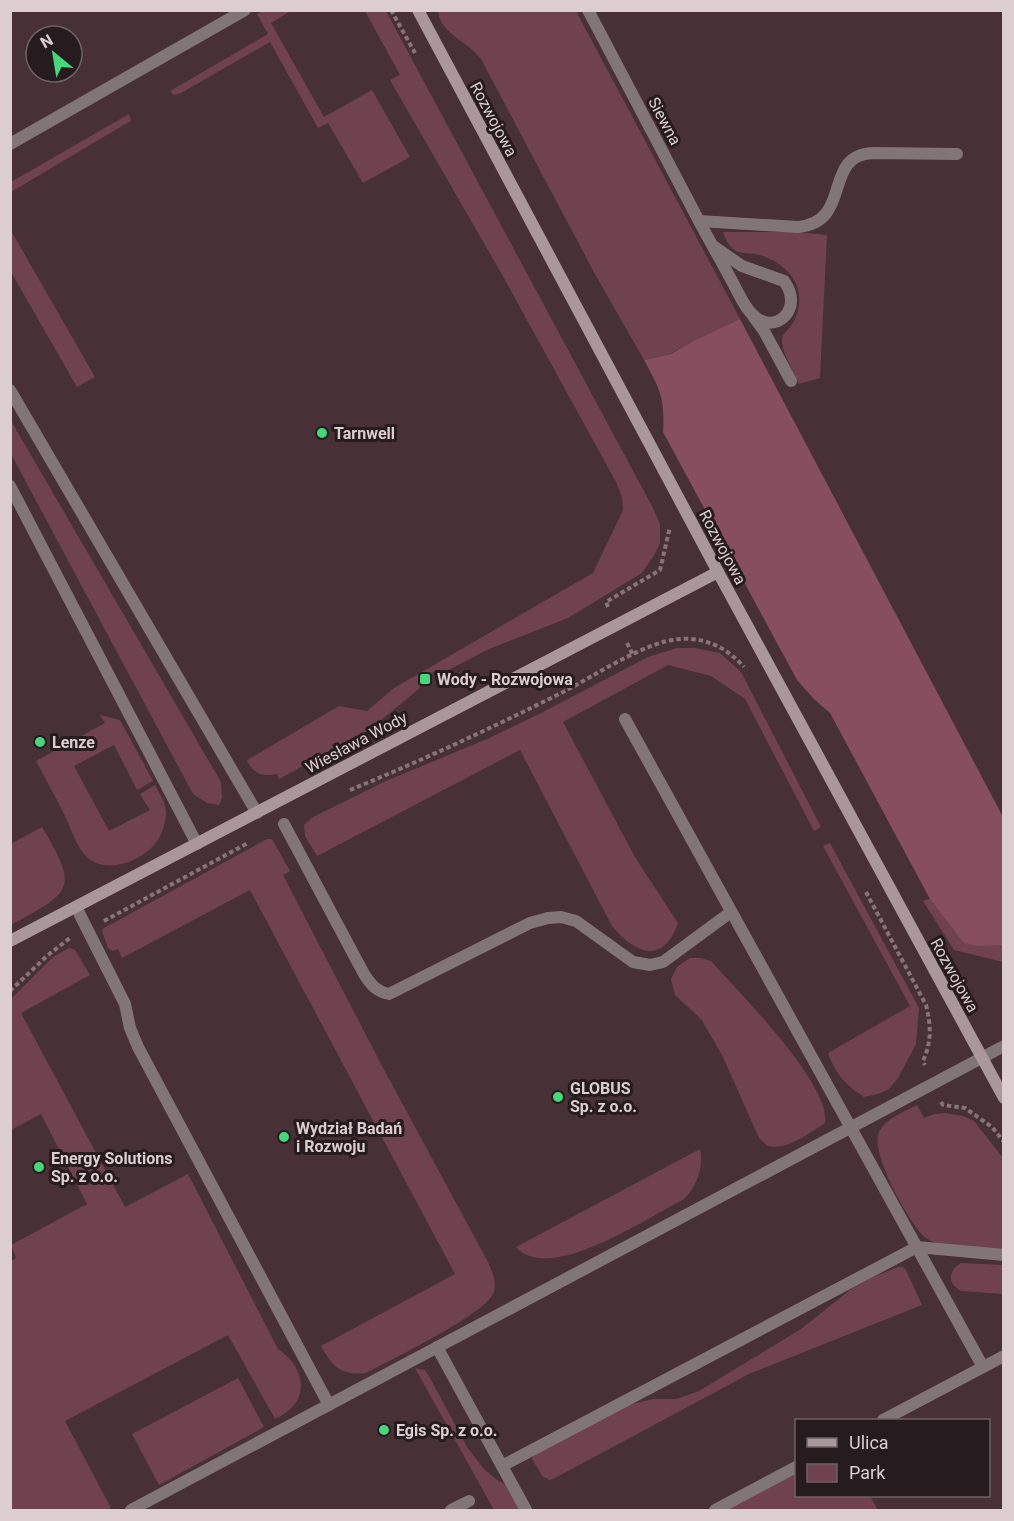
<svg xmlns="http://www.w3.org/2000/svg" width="1014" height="1521" font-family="Roboto,sans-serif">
<rect width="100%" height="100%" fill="#473036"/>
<g fill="#70424f">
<polygon points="263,11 287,11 289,12 271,23 324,117 372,90 410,157 363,183 328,123 318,128 270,42 181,93 174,95 170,91 268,34 257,14"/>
<path d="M365 11H386L653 508 660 524V543L653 557 642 573 568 618 489 649 439 675 436 671 418 681 420 688 368 731 279 779 277 774C264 777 252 774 247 760L339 706 367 711 394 688 593 573 623 510 622 497 616 482 500 271 390 80 400 75Z"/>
<path d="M438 11H576L740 319 693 341 670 354 644 360 596 276 481 59C469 42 440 34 438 11Z"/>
<polygon points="129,114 131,121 127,123 11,192 11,182"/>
<polygon points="10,229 95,377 77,387 11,272"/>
<path d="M723 232H797L827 235 820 378 799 384C794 373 782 352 782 341 782 334 787 331 791 326 801 312 802 292 793 278 784 266 769 256 755 254 749 253 742 254 736 251 729 247 725 239 723 232Z"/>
<polygon points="10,419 221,782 222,798 219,805 207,803 193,794 11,454"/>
<path d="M677 648H695L720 653 741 672 821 827 814 831 745 699 711 676 668 665 563 722 636 859 678 923C663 966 634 953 612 926L520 750 317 856 305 836 304 825 313 817 386 781 487 739 543 712 648 657Z"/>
<path d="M100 715 120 720 153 781 137 790 114 745 74 766 109 831 150 810 140 794 155 785C160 794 167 805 166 815 165 824 162 834 157 841 144 860 108 875 88 858 76 847 71 828 64 814 55 796 45 778 36 761L105 723Z"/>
<path d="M42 827C80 890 71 892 11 925V844Z"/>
<path d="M267 839H272L290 871 283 875 381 1064 488 1262C492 1272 498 1283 493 1294 485 1314 389 1361 366 1373 342 1376 332 1367 321 1346L455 1274 250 890 122 958 118 949 113 951 108 948 102 931 104 928Z"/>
<path d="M830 843 919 1008 916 1044 898 1078 889 1089 878 1094 864 1097C845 1084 836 1075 828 1053L910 1006 823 846Z"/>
<polygon points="999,876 1003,876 1003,962 954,950 923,901"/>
<path d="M69 948 75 950 90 975 21 1013 125 1207 188 1174 278 1349C308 1369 310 1404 275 1419L228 1335 65 1421 111 1508 106 1510H11L10 1261 16 1258 11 1245 87 1204 41 1114 11 1130V999L53 957Z"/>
<path d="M690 958H700L711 961C737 990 832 1085 825 1123 811 1132 784 1153 766 1145 766 1144 760 1139 759 1138L722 1055 701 1019 675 995 671 979 677 967Z"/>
<path d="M917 1105 924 1118 935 1114 945 1113 963 1116 974 1121 1003 1158V1250C982 1248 944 1250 926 1238 910 1226 872 1155 878 1135 882 1120 904 1112 917 1105Z"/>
<path d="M700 1149C704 1166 697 1187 684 1199 678 1203 670 1206 664 1210 636 1226 590 1252 559 1257 544 1260 526 1259 516 1247Z"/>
<path d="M961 1263 1003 1265V1294L961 1291C947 1283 948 1271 961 1263Z"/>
<polygon points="898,1267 903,1267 906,1270 922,1305 749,1374 555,1478 550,1480 543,1477 532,1459 533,1456 628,1405 653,1399 677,1399 699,1391 801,1329 850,1290 871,1278"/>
<polygon points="415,1368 425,1370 429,1376 467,1447 484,1469 497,1480 506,1485 522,1510 494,1510"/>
<polygon points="238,1378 264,1427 159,1485 132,1434"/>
<polygon points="796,1470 796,1496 870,1496 878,1510 719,1510"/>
</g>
<path fill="#864e5e" d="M740 319 1003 817V945L977 946 964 943 930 899 830 713 814 699 797 680 663 432C665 398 660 389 644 360L671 354 693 341Z"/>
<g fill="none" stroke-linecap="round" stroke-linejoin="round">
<g stroke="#877378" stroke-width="4" stroke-dasharray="4.5 3" stroke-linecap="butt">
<polyline points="391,10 415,53"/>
<polyline points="608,607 606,602 660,570 670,527"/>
<polyline points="627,643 633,655"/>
<path d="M350 790C423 760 494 727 565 691 596 675 646 641 680 639 706 637 727 648 744 667"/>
<path d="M866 892 926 1005C931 1026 932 1041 923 1061L925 1065"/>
<polyline points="104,921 248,843"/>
<polyline points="10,991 48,955 70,938"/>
<polyline points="941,1102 943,1105 965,1108 992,1127 1004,1142"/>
</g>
<g stroke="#817578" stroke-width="12">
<polyline points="10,144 245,10"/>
<path d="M699 221 798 227C854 222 821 154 874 153L957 154"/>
<polyline points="753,316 764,331 791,381"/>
<polyline points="10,390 257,813"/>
<polyline points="10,486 197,844"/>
<polyline points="625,719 983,1367"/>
<path d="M284 824 364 974C371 985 376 991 389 994L530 923 548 918 561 917 576 921 633 962 650 965 663 962 731 912"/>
<polyline points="76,907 125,1004 130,1028 138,1047 329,1405"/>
<polyline points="437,1347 526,1510"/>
<polyline points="883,1420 1004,1356"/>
<polyline points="502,1466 917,1247 1004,1255"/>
<polyline points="131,1510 1004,1046"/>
<polyline points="451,1510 469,1501"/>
<polyline points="715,1510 796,1467"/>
</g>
<path stroke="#817578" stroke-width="12" d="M588 10 699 221C710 242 722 262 733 283 739 294 744 307 753 315 774 336 805 310 784 281L742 266 713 246"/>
<g stroke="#aa979c" stroke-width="12">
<polyline points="418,10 718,572 1004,1098"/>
<polyline points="10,941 718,572"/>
</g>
</g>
<g fill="#45d77a" stroke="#261b1e" stroke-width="2">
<circle cx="322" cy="433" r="6"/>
<rect x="419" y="673" width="12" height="12" rx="3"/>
<circle cx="40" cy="742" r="6"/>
<circle cx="558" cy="1097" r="6"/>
<circle cx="284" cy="1137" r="6"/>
<circle cx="39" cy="1167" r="6"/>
<circle cx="384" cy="1430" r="6"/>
</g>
<g text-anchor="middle" stroke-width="6" stroke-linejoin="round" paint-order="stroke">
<g font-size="16" fill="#dccdd1" stroke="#261b1e">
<text transform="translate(494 119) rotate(62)" y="6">Rozwojowa</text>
<text transform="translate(665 121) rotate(62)" y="6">Siewna</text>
<text transform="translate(723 547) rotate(62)" y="6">Rozwojowa</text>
<text transform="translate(356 742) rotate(-28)" y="6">Wiesława Wody</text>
<text transform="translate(955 975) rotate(61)" y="6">Rozwojowa</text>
</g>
<g font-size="16" font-weight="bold" fill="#dccdd1" stroke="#261b1e" text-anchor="start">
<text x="334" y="439">Tarnwell</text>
<text x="437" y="685">Wody - Rozwojowa</text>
<text x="52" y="748">Lenze</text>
<text x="570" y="1094">GLOBUS<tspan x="570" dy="18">Sp. z o.o.</tspan></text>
<text x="296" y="1134">Wydział Badań<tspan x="296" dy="18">i Rozwoju</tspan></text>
<text x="51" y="1164">Energy Solutions<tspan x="51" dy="18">Sp. z o.o.</tspan></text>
<text x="396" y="1436">Egis Sp. z o.o.</text>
</g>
</g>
<rect width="1014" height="1521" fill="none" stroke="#dccdd1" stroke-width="24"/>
<rect x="795" y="1419" width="195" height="78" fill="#261b1e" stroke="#6f6266" stroke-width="1.5"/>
<rect x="807" y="1438" width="30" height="9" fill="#aa979c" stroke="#6f6266" stroke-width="1.5"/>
<text x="849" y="1449" font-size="18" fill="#dccdd1">Ulica</text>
<rect x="807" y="1464" width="30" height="18" fill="#70424f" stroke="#6f6266" stroke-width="1.5"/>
<text x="849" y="1479" font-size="18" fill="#dccdd1">Park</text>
<g transform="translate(54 54) rotate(330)"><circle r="28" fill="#261b1e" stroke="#6f6266" stroke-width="1.5"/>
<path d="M0-4.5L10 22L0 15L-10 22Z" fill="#45d77a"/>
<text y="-9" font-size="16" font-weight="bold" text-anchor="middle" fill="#dccdd1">N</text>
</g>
</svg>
